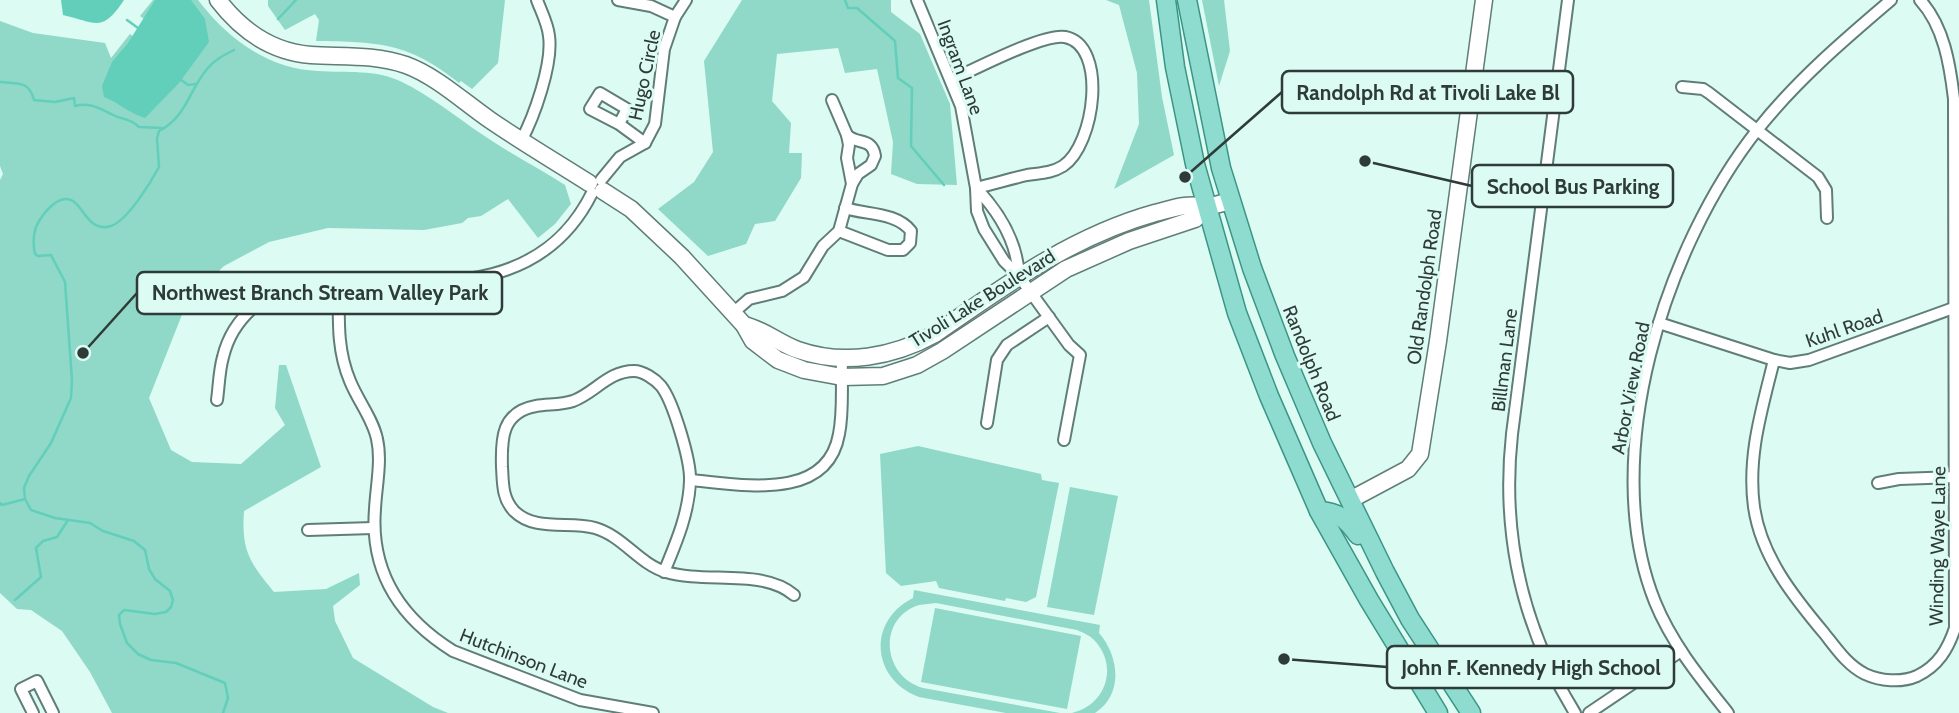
<svg xmlns="http://www.w3.org/2000/svg" width="1959" height="713" font-family="Cabin,sans-serif">
<rect width="100%" height="100%" fill="#dbfbf3"/>
<g fill="#90d8c8">
<path d="M153 0H198C228 39 268 69 318 71 346 73 376 69 402 82 431 96 456 117 483 135 509 153 538 168 565 185L571 204 555 224 538 238 508 199 481 216 468 218 462 223 424 230 328 228 269 242 224 266 187 302 149 398 171 450 192 462 241 464 285 425 275 408 279 365H286L321 467 244 511C241 551 250 563 274 592L326 589 359 573 360 585 333 606 335 621 353 658 433 707 448 713H112L90 672 62 631 31 610 17 609 0 593V180L3 174 0 166V21L33 33 105 43 111 58 130 34 143 44 155 27 140 16Z"/>
<path d="M268 0H505L498 63 472 89 461 81 459 83C408 42 378 42 316 41L319 20 315 14 285 30 268 6Z"/>
<polygon points="742,0 891,0 891,12 920,34 950,104 957,185 917,184 891,174 893,142 877,69 845,73 838,48 777,54 772,101 791,123 789,153 802,153 801,178 775,221 755,224 746,244 708,256 658,209 694,182 713,152 704,61"/>
<polygon points="1106,0 1149,0 1162,97 1174,155 1114,189 1139,124 1137,73 1119,5"/>
<polygon points="1202,0 1224,0 1230,51 1219,86"/>
<polygon points="918,446 1041,474 1042,480 1059,483 1036,597 1026,602 1006,598 1005,601 939,588 936,581 901,586 886,573 880,454"/>
<polygon points="1070,487 1118,496 1094,615 1047,607"/>
<path d="M914 590 1100 625 1099 633C1119 656 1124 694 1095 713H1072C1104 706 1119 669 1096 642 1091 636 1084 633 1077 630L936 603C931 604 924 604 919 605 877 618 882 677 923 688L1060 713H1006L919 697C871 679 867 621 913 598Z"/>
<polygon points="935,608 1081,636 1067,709 921,682"/>
</g>
<g fill="#62cfba">
<path d="M61 0H124C102 33 97 23 63 15Z"/>
<path d="M155 0H191L205 19 209 42 179 83 145 118C129 113 119 103 104 97L102 86 112 62 128 43Z"/>
</g>
<g fill="none" stroke-linecap="round" stroke-linejoin="round">
<g stroke="#62cfba" stroke-width="2.5">
<polyline points="845,0 848,8 857,8 895,41 898,78 912,88 911,146 944,185"/>
<polyline points="278,19 296,0"/>
<polyline points="127,20 138,28"/>
<polyline points="180,79 188,85 196,84"/>
<path d="M0 82C17 84 29 80 34 100L55 102 74 98 75 106C90 102 101 109 113 115 123 120 130 118 139 127L162 128"/>
<polyline points="0,503 2,505 25,499"/>
<polyline points="15,600 41,577 36,548 43,541 57,537 68,520"/>
<path d="M223 713 228 698 225 683 176 663 151 660 138 654 127 643 120 624 119 615 124 610 155 614 166 612 171 607 173 600 170 591 155 579 149 569 145 550 134 541 103 531 90 523 55 518 31 510 25 499 24 488 29 476 51 443 71 398 72 380 65 282 51 255 38 256 35 254C33 245 33 236 36 227 41 216 58 192 73 201 84 208 90 233 111 226 128 220 151 182 159 167L157 138 159 131C187 116 188 92 207 69 214 60 224 55 234 50"/>
</g>
<defs>
<g id="street">
<polyline points="618,0 651,6 675,17"/>
<polyline points="917,0 961,106 976,188 977,211 984,229 1004,261 1019,276 1069,345 1080,355 1064,440"/>
<path d="M1568 0 1512 434C1501 534 1522 627 1575 713"/>
<path d="M951 80C975 69 1044 33 1065 37 1108 45 1095 145 1063 166 1052 173 1040 173 1027 175 1010 179 993 184 976 188"/>
<polyline points="1682,87 1703,89 1709,93 1818,177 1826,190 1827,218"/>
<polyline points="832,100 847,135 849,145 847,158 852,184"/>
<polyline points="619,124 627,109 600,93 590,109 619,124 645,143"/>
<path d="M521 141C534 117 553 64 549 36 548 24 541 11 537 0"/>
<polyline points="601,180 620,157 645,143 655,124 664,49 675,17 686,0"/>
<path d="M976 188C999 212 1017 242 1019 276"/>
<path d="M839 231 888 250H903L910 243 911 231C896 212 867 215 845 208"/>
<path d="M339 281C339 316 336 348 350 381 358 401 373 419 377 439 382 461 376 487 375 509 370 572 400 618 453 651L580 700 653 713"/>
<path d="M733 313 749 299 782 291 804 277 823 246 839 231 852 184 858 174 871 165 875 156C872 137 857 145 847 135"/>
<polyline points="1659,323 1774,360 1790,363 1809,360 1959,306"/>
<path d="M1774 360C1762 409 1747 456 1754 507 1761 556 1793 596 1824 633 1836 648 1847 665 1865 674 1880 681 1901 683 1917 676 1938 666 1948 649 1955 628L1954 99C1950 65 1944 26 1920 0"/>
<path d="M217 400C219 386 219 371 223 357 233 315 269 289 309 281 413 280 536 306 592 193"/>
<polyline points="987,423 997,360 1007,345 1049,317"/>
<path d="M690 480C740 484 827 503 839 434 844 409 841 382 842 357"/>
<polyline points="1878,483 1899,479 1956,477"/>
<polyline points="308,530 373,528"/>
<path d="M664 572C676 543 689 513 690 481 691 461 673 401 661 386 655 379 643 371 634 371 608 371 595 393 573 401 561 405 548 404 536 406 502 412 501 438 502 467 503 483 502 498 514 511 535 532 569 521 595 528 623 536 639 564 666 572 705 584 763 568 794 595"/>
<polyline points="33,713 21,689 37,681 53,713"/>
<polyline points="1589,713 1681,651"/>
<path d="M1728 713C1701 679 1672 644 1655 602 1597 458 1665 246 1758 129 1797 80 1844 40 1891 0"/>
</g>
<g id="secondary">
<path d="M218 0C241 30 272 52 311 55 343 57 374 54 406 65 436 76 464 102 490 120 522 142 556 162 589 183"/>
<polyline points="603,191 631,209 682,257 744,325 753,341 778,360 804,370 842,377 883,376 917,365 942,351 1066,269 1129,241 1195,219 1207,207 1231,201"/>
<path d="M744 325C763 329 780 344 798 350 844 366 893 357 935 334 1004 286 1072 236 1155 213 1175 208 1186 203 1207 207"/>
<polyline points="1350,500 1408,469 1420,454 1438,341 1484,0"/>
</g>
<g id="primary">
<polyline points="1166,0 1175,67 1195,164 1237,313 1269,396 1319,511 1369,600 1438,713"/>
<polyline points="1187,0 1221,168 1252,268 1285,356 1322,443 1385,572 1410,619 1471,713"/>
<path d="M1319 511C1339 512 1346 519 1358 535"/>
</g>
</defs>
<use href="#street" stroke="#617d77" stroke-width="14"/>
<use href="#secondary" stroke="#617d77" stroke-width="19"/>
<use href="#primary" stroke="#3b9585" stroke-width="21"/>
<use href="#street" stroke="#fff" stroke-width="10"/>
<use href="#secondary" stroke="#fff" stroke-width="16"/>
<use href="#primary" stroke="#8edccf" stroke-width="18"/>
</g>
<g text-anchor="middle" stroke-width="6" stroke-linejoin="round" paint-order="stroke">
<g font-size="19" fill="#2f3b38" stroke="#dbfbf3">
<text transform="translate(961 67) rotate(70)" y="7">Ingram Lane</text>
<text transform="translate(644 75) rotate(-78)" y="7">Hugo Circle</text>
<text transform="translate(1424 287) rotate(-82)" y="7">Old Randolph Road</text>
<text transform="translate(982 298) rotate(-32)" y="7">Tivoli Lake Boulevard</text>
<text transform="translate(1844 328) rotate(-19)" y="7">Kuhl Road</text>
<text transform="translate(1504 360) rotate(-83)" y="7">Billman Lane</text>
<text transform="translate(1312 363) rotate(68)" y="7">Randolph Road</text>
<text transform="translate(1630 388) rotate(-79)" y="7">Arbor View Road</text>
<text transform="translate(1937 546) rotate(-89)" y="7">Winding Waye Lane</text>
<text transform="translate(524 658) rotate(21)" y="7">Hutchinson Lane</text>
</g>
</g>
<path fill="none" stroke="#2f3b38" stroke-width="2.5" d="M1185 177L1282 92M1365 161L1472 186M83 353L137 293M1284 659L1387 667"/>
<g fill="#2f3b38" stroke="#dbfbf3" stroke-width="2.5">
<circle cx="1185" cy="177" r="7"/>
<circle cx="1365" cy="161" r="7"/>
<circle cx="83" cy="353" r="7"/>
<circle cx="1284" cy="659" r="7"/>
</g>
<g fill="#dbfbf3" stroke="#2f3b38" stroke-width="2.5">
<rect x="1282" y="71" width="291" height="42" rx="7"/>
<rect x="1472" y="165" width="201" height="42" rx="7"/>
<rect x="137" y="272" width="365" height="42" rx="7"/>
<rect x="1387" y="646" width="287" height="42" rx="7"/>
</g>
<g font-size="21" text-anchor="middle" font-weight="bold" fill="#2f3b38">
<text x="1428" y="100">Randolph Rd at Tivoli Lake Bl</text>
<text x="1573" y="194">School Bus Parking</text>
<text x="320" y="300">Northwest Branch Stream Valley Park</text>
<text x="1531" y="675">John F. Kennedy High School</text>
</g>
</svg>
